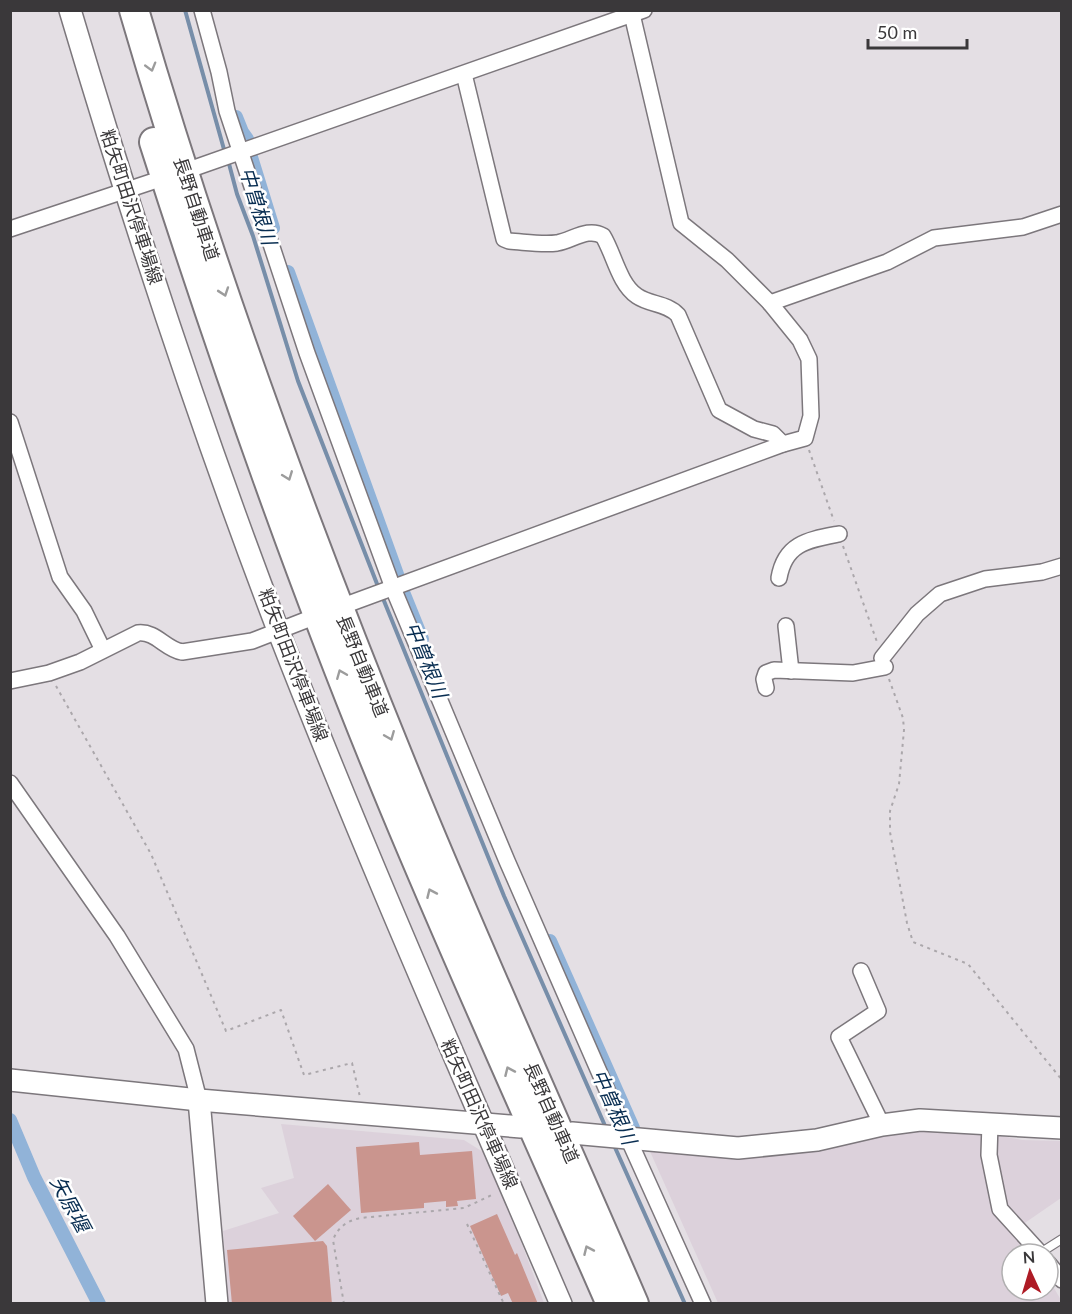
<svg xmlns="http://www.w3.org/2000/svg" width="1072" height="1314" font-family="Lato,'Noto Sans JP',sans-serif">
<rect width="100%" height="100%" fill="#e4dfe4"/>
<g fill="#dcd1db">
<polygon points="281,1124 464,1140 483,1152 505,1199 544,1303 229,1303 223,1231 279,1213 261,1188 294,1178"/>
<polygon points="962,1128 1022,1140 1061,1141 1061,1198 1013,1231 1033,1254 1012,1254 1012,1290 1048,1290 1048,1278 1061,1300 1061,1303 718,1303 648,1147"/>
</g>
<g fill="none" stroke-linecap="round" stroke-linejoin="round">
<g stroke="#778ea9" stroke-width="4">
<polyline points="185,10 225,153"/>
<polyline points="228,160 237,194 253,236 298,381 379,589"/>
<polyline points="382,596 504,896 606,1128"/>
<polyline points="613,1143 685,1304"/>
</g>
<g stroke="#91b3d8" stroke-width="14">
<polyline points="236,117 242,132 247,139"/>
<polyline points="251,157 273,228"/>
<polyline points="288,272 398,577"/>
<polyline points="403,592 422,639"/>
<polyline points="550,941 633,1128"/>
<polyline points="10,1120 34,1177 99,1304"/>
</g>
</g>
<g fill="#ca958e">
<polygon points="419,1142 420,1155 472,1151 476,1199 457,1201 458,1206 446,1207 446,1201 424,1203 424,1208 361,1213 356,1147"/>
<polygon points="328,1184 351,1210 315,1241 293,1216"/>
<polygon points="497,1214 515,1255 517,1253 538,1304 513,1304 508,1293 501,1296 470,1226"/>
<polygon points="323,1241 327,1246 332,1304 232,1304 227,1250"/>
</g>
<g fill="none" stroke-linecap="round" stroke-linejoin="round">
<defs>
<polyline id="lane" points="1040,1253 1062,1239"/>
<g id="street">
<polyline points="202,10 219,72 227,111 307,353 393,588 507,861 628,1138 703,1304"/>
<path d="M464 74 504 239 509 241C525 242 542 245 557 243 573 240 588 227 603 236 614 254 619 284 637 296 650 305 667 303 678 315L719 410 754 429 773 434 783 444"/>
<polyline points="197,167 644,10"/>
<polyline points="10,229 151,182"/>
<polyline points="770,303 887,262 934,238 1023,227 1062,214"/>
<polyline points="10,422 60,577 84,611 103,650"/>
<path d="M779 578C785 543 808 540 839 534"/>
<polyline points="351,603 783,444 805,438 811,416 809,359 800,340 770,303 727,260 681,223 631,10"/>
<polyline points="786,626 791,671"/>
<polyline points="882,658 917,614 940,594 985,579 1042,572 1062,566"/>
<path d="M10 681 49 673 80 662 138 633C156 631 165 649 182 652L252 641 306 620"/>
<polyline points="766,688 764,679 766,673 774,670 853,673 885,667"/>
<polyline points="10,783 117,936 186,1049 199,1100"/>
<polyline points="861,971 878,1011 839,1037 882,1125"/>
<polyline points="990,1123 989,1155 1000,1209 1041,1254"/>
<polyline points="1048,1263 1062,1280"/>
</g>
<g id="secondary">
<path d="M70 10C132 219 200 426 278 630 366 857 465 1080 561 1304"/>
<polyline points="10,1080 199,1100 521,1127"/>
<polyline points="199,1100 217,1304"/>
<polyline points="572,1133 738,1148 817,1140 882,1125 920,1120 1062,1128"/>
</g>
<g id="highway">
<path d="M134 10C212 278 309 540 415 798 485 968 561 1135 634 1304"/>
<path d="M154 142C226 367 304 591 395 809 464 975 539 1139 611 1304"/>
</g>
</defs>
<use href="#lane" stroke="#7c777c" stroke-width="10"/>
<use href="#street" stroke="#7c777c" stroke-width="18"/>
<use href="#secondary" stroke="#7c777c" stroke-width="24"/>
<use href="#highway" stroke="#7c777c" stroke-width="32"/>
<g stroke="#aba7ab" stroke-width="2" stroke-dasharray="3 4.5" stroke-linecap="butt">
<polyline points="809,450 834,521"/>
<polyline points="843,546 877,642"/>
<polyline points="889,679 903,718 904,730 899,784 890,811 890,832 907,923 913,942 968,964 1062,1080"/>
<polyline points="56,686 151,854 226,1031 281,1010 304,1075 352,1063 360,1097"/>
<polyline points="467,1224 504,1304"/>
<path d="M344 1304 333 1240C338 1227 347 1221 360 1218L464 1208 494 1194"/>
</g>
<use href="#lane" stroke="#fff" stroke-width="8"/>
<use href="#street" stroke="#fff" stroke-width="15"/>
<use href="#secondary" stroke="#fff" stroke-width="21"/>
<use href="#highway" stroke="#fff" stroke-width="28"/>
</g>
<defs><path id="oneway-chevron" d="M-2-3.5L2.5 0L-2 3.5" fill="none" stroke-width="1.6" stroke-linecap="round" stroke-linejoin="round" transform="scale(1.5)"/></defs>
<g stroke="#9c9c9c">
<use href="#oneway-chevron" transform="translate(151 67) rotate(74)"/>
<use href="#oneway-chevron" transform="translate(224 292) rotate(71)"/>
<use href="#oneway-chevron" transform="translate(288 476) rotate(69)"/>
<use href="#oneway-chevron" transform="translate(341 674) rotate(-112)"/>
<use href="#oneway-chevron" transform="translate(390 736) rotate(68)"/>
<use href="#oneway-chevron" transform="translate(431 893) rotate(-114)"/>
<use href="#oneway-chevron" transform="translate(509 1071) rotate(-114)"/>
<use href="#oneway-chevron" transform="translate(588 1250) rotate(-114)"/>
</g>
<g text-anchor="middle" stroke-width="5" stroke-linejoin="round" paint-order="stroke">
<g font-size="18" fill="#3a383a" stroke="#fff">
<text transform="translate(131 207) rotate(72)" y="6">粕矢町田沢停車場線</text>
<text transform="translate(196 209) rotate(72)" y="6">長野自動車道</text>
<text transform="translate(293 665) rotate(69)" y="6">粕矢町田沢停車場線</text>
<text transform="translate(362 666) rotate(68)" y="6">長野自動車道</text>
<text transform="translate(551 1113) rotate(66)" y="6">長野自動車道</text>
<text transform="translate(479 1114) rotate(66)" y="6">粕矢町田沢停車場線</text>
</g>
<g font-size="20" font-style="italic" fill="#082d51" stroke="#fff">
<text transform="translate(258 206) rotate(73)" y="7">中曽根川</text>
<text transform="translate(426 660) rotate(68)" y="7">中曽根川</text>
<text transform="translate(614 1107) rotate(66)" y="7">中曽根川</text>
<text transform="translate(70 1204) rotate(62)" y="7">矢原堰</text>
</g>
</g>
<rect width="1072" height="1314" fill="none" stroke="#3a383a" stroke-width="24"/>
<g transform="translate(1030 1272) rotate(356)"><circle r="28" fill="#ffffff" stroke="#b0afb0" stroke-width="1.5"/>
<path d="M0-4.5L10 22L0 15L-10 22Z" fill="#ae1b25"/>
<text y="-9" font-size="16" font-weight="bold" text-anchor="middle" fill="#3a383a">N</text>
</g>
<path d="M868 39v9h99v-9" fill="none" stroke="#3a383a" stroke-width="3"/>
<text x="877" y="39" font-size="18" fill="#3a383a" stroke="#ffffff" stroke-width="4.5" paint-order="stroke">50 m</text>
</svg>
